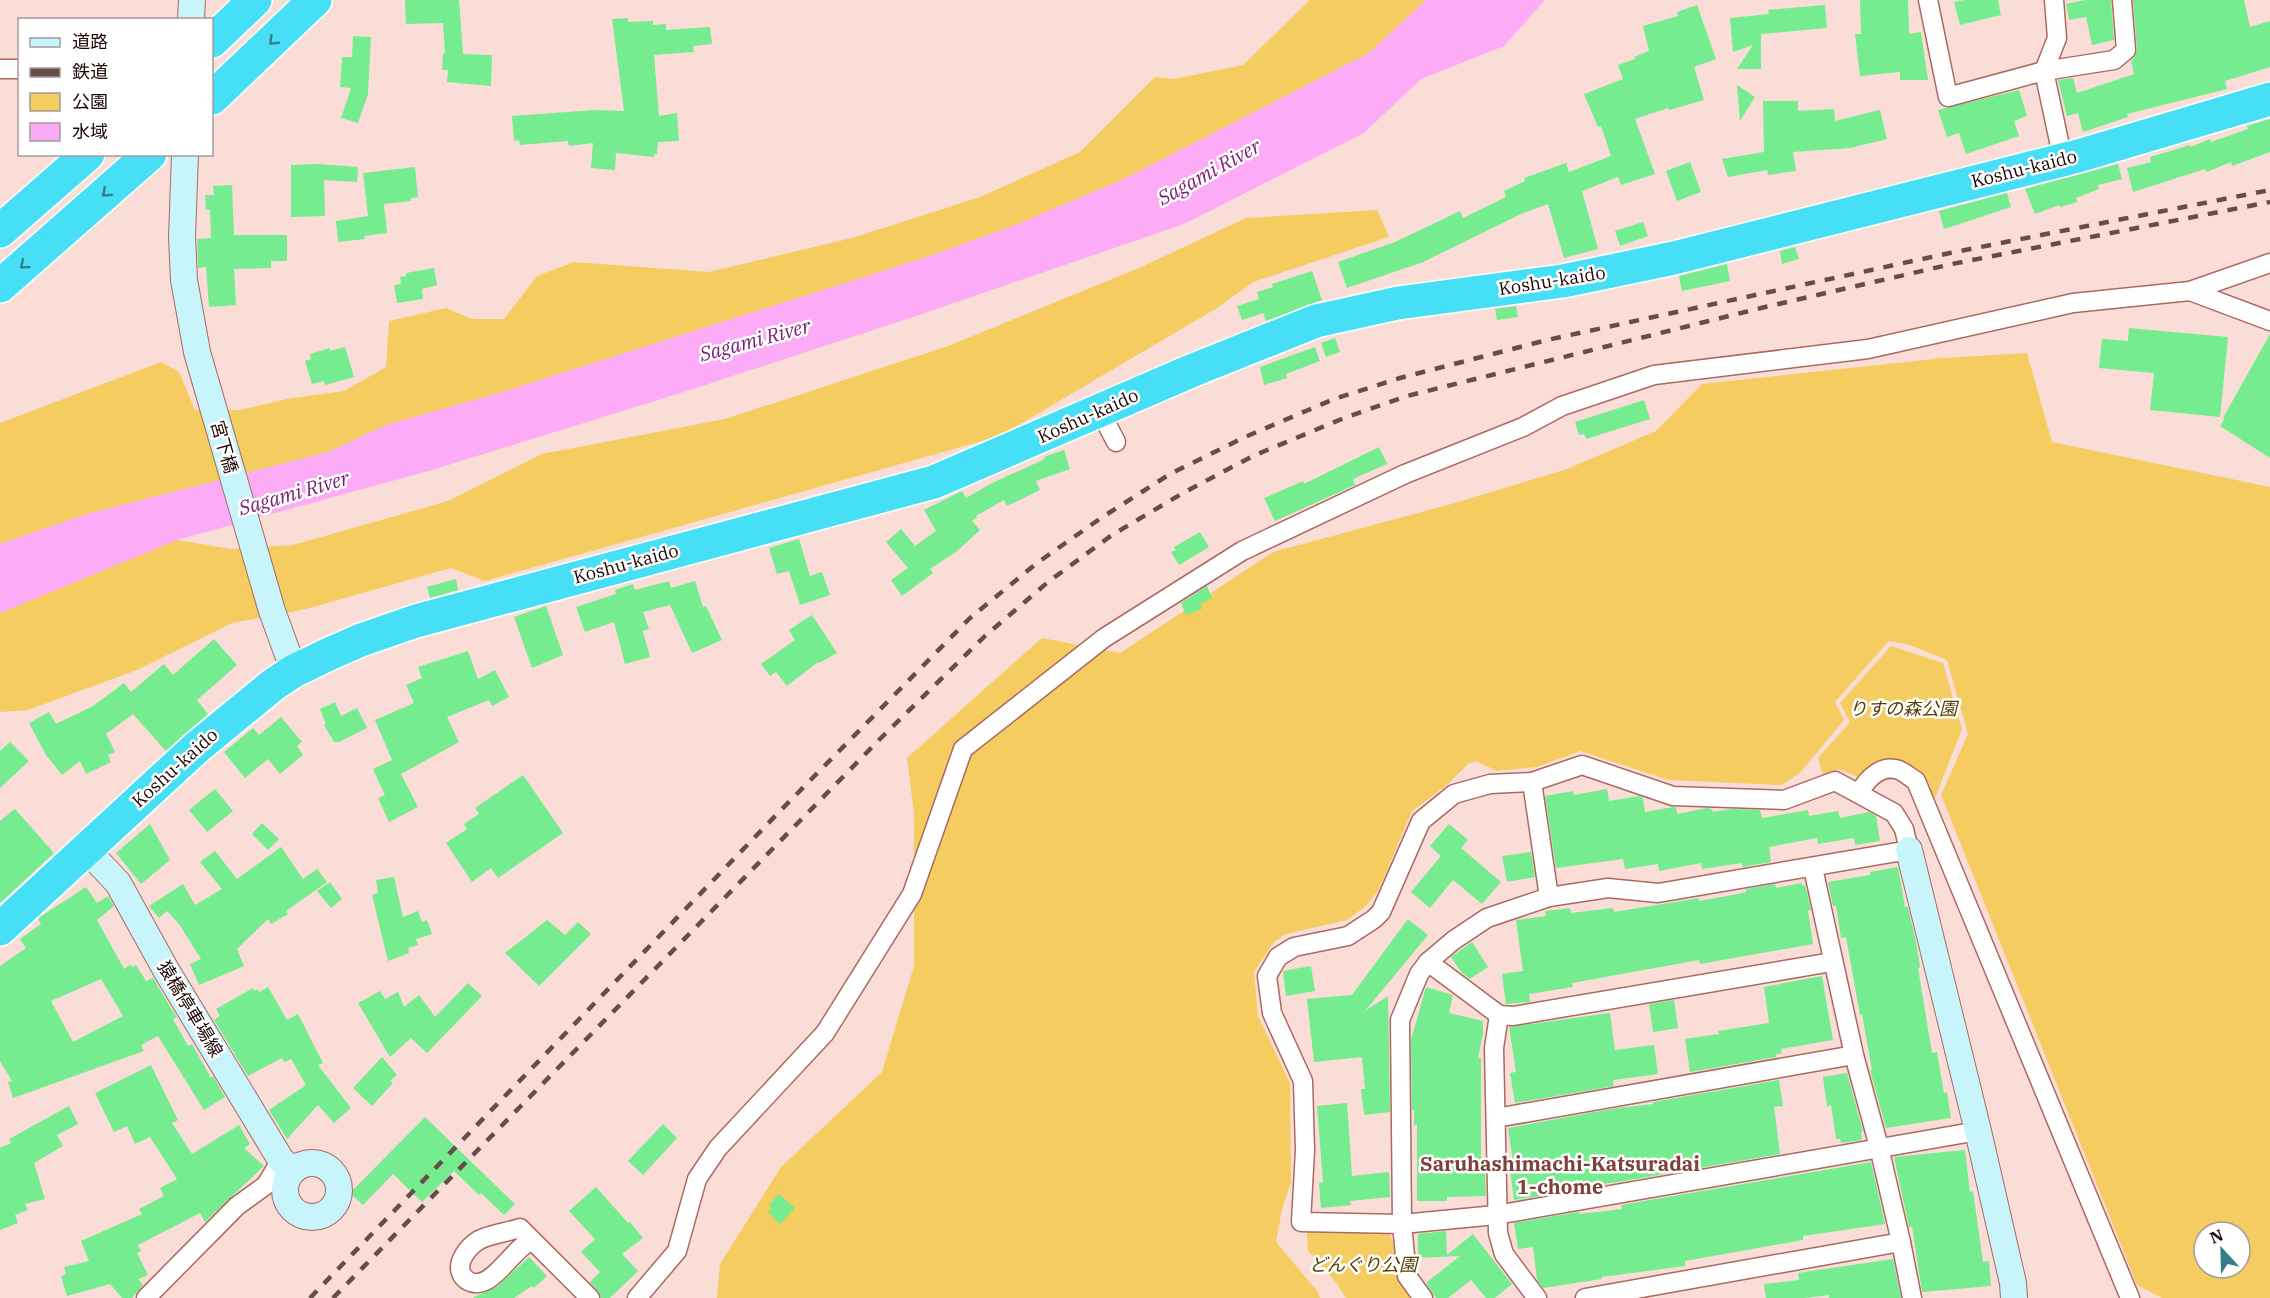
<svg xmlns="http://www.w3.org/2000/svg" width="2270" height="1298" font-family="'IBM Plex Serif','Noto Sans JP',serif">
<rect width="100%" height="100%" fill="#fbddd7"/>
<g fill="#f4cc60" fill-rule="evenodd">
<polygon points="1310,0 1426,0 1369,53 1128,177 1018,224 927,257 499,393 386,425 328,452 87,514 0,544 0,423 161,362 179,372 195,410 240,410 287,399 344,391 386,367 389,321 446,308 472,319 504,319 537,276 574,262 709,272 852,238 980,197 1080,152 1155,77 1174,79 1243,65"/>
<polygon points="1377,210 1389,237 1253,282 1217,308 1000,436 485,581 451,568 306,609 232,623 137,670 28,710 0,712 0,613 177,540 232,549 293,545 448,501 542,454 725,419 948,346 1139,268 1246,218"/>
<path d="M2027 353 2052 442 2270 487V1298H2162L2137 1285 1941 795 1968 734 1947 660 1910 645 1889 641 1835 702 1844 720 1799 774 1781 785 1668 780 1580 751 1537 767 1497 771 1476 761 1468 764 1447 785 1412 811 1379 889 1366 906 1347 920 1286 934 1274 942 1254 972 1258 1016 1290 1083 1291 1183 1282 1209 1276 1242 1318 1292 1320 1298H717L720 1264 781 1167 882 1072 914 966V813L907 758 1042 638 1120 653 1273 552 1455 503 1567 469 1656 431 1702 384 1943 358ZM2204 1232H2240V1268H2204Z"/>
<path d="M1891 646 1943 663 1962 729 1933 803C1914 761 1900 744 1858 777L1839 769 1823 775 1818 758 1850 722 1840 703Z"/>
<path d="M1307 1230 1388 1232C1396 1242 1394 1258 1397 1271 1399 1282 1405 1289 1411 1298H1346L1335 1281 1308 1251Z"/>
</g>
<polygon fill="#fcabf6" points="1426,0 1545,0 1504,46 1421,79 1364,133 1184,224 919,315 687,391 432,470 177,540 0,613 0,544 87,514 328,452 386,425 499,393 927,257 1018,224 1128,177 1369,53"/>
<g fill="#74ec8f" fill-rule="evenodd">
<polygon points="405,0 459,0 463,54 492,55 491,86 447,82 448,70 442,70 443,53 445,53 443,23 406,24"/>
<polygon points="1860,0 1908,0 1909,34 1921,32 1928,80 1900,80 1900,72 1860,76 1855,34 1861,34"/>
<polygon points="1965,0 1998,0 2001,15 1960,25 1954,2"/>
<polygon points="2086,0 2111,0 2114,40 2092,45 2086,17 2069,20 2066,4"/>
<polygon points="2133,0 2244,0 2250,27 2270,21 2270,67 2225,81 2227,89 2127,114 2128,117 2083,132 2078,113 2067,116 2058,80 2073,78 2077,93 2134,74 2131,61 2136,55 2137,49"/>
<polygon points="1697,5 1716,59 1694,67 1704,100 1669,110 1668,108 1635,119 1655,174 1621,185 1618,177 1582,191 1598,249 1564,258 1548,204 1523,213 1423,262 1347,288 1338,262 1395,242 1460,211 1463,218 1506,197 1504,191 1525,181 1524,178 1566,163 1569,172 1611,156 1601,126 1598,127 1584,94 1623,79 1618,65 1635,59 1634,57 1649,51 1643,26 1678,16 1677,12"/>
<polygon points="1825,5 1827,28 1761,34 1761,69 1737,69 1753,45 1733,52 1730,18 1769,14 1768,10"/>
<polygon points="628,18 628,22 653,21 653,25 666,24 666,30 710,27 712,44 693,46 694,52 654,55 659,116 677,113 679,141 658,142 657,154 654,154 654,157 616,153 615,170 591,168 593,143 569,146 568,141 520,145 519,140 514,141 512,116 594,110 624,111 612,19"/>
<polygon points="353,36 371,37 368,94 358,123 341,118 351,88 340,87 342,57 352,57"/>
<polygon points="1737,85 1755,97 1740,121"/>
<polygon points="2019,90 2027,116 2014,121 2019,136 1966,154 1959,133 1947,137 1938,110"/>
<polygon points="1763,101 1798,101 1798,111 1834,109 1835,121 1880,110 1887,139 1850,148 1793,152 1796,171 1768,175 1767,170 1728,177 1722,159 1764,152"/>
<polygon points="2270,119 2270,152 2232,166 2231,162 2207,172 2205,169 2133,192 2127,168 2151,162 2150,157 2190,145 2191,147 2210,139 2211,142 2248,129 2247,126"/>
<polygon points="1690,162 1701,192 1677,201 1666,171"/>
<polygon points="318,164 358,167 357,182 324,180 325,216 291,217 291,165"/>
<polygon points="2118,164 2122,179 2098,185 2099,189 2076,198 2077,202 2060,207 2059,205 2035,214 2025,189"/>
<polygon points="415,167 418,197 411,198 411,201 384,204 387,233 364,236 365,239 338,242 336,221 368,216 363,173"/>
<polygon points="232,185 234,235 287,235 287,261 271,261 271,268 234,269 236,305 209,307 206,267 198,268 197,239 211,238 210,210 206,210 205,195 214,195 213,186"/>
<polygon points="2007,193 2011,207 1944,229 1939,211"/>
<polygon points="1643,222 1648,236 1620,246 1615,231"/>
<polygon points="1795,247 1799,259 1782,264 1780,251"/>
<polygon points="1727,264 1730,281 1682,291 1679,276"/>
<polygon points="434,268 437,285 422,289 423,299 397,303 394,285 401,284 400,277 406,276 406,273"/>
<polygon points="1312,271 1322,300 1266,321 1263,313 1242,320 1237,306 1259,299 1257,292 1273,287 1272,284"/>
<polygon points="1516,306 1518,317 1497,320 1495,309"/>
<polygon points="2129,328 2228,337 2220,417 2150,410 2154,373 2099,368 2102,339 2128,341"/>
<polygon points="2270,334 2270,458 2220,426 2225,418 2223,418"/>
<polygon points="1335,338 1340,352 1326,357 1321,343"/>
<polygon points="345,347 354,377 325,385 324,381 312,384 305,361 311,359 310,354 330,348 330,351"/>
<polygon points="1315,347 1320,361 1286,374 1287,378 1264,385 1260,367"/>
<polygon points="1644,400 1650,419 1586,439 1584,434 1579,435 1575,422"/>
<polygon points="1379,447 1387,464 1353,479 1355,485 1275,521 1264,498 1303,481 1304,484"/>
<polygon points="1064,450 1070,469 1036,481 1040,490 1007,506 1004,500 976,516 977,518 972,521 980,530 956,552 930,569 933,573 902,596 891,580 908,568 886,542 901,529 915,546 936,531 924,510 962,491 966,498 992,483 1045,459 1044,457"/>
<polygon points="1200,532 1209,547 1179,565 1171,552 1176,550 1174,547"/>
<polygon points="799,539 810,576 822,572 830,595 800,605 789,571 777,574 769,548"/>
<polygon points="456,579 458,590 430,598 427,587"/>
<polygon points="669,581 671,588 695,581 703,607 706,606 722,640 692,653 670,605 643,612 649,629 643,631 650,657 625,664 614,622 585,632 576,607 616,594 615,590 633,584 635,590"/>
<polygon points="1207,586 1212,598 1200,604 1202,609 1186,615 1181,603"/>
<polygon points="546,606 563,655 532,668 514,617"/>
<polygon points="812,615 837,653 819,663 818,662 787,686 776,672 770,676 761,664 795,640 789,630"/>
<polygon points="214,639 237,665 197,700 208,714 166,751 133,714 106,734 115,752 108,755 111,762 86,774 80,761 62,775 46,755 29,723 49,712 56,724 93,706 124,683 131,692 164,664 173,675"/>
<polygon points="468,651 478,679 495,670 509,697 492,706 489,700 447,717 459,742 401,774 418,807 389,822 378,798 385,795 373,769 392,760 375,720 414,703 406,685 422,678 418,667"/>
<polygon points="335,702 341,716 357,708 367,728 339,742 334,742 324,725 326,724 320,709"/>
<polygon points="281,717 302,742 297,746 303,755 280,774 268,759 245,778 224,752 253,728 259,735"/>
<polygon points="10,742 29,761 0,788 0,751"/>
<polygon points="523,775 563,833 498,878 491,868 472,882 446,843 467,829 464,824 479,814 475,808"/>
<polygon points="215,789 233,811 207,832 189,810"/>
<polygon points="1607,789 1609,801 1639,796 1643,798 1645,812 1673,807 1676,807 1677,814 1707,808 1712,809 1713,812 1730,809 1760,810 1762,818 1808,810 1809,816 1838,811 1840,818 1869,812 1876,816 1880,841 1855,845 1854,838 1818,844 1817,838 1769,847 1771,862 1742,867 1742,863 1702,869 1701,863 1659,871 1658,864 1625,869 1623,859 1556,868 1545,796 1573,791 1574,795"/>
<polygon points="15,809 54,853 0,903 0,821"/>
<polygon points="262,823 279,839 268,850 252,834"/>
<polygon points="150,824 170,860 141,884 116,853"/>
<polygon points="1449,824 1468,840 1461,848 1501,882 1482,904 1453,880 1430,908 1411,892 1441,856 1430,846"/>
<polygon points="281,847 303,879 317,869 327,882 286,911 288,914 271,924 268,919 237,949 244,966 199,985 190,964 201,959 179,924 167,911 159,918 149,906 183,884 195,905 222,889 200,862 215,851 237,879"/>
<polygon points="1531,852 1535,877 1507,882 1502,856"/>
<polygon points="1898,867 1905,907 1908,907 1916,942 1920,967 1918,968 1932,1053 1937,1052 1944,1093 1947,1092 1951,1118 1886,1128 1870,1070 1872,1070 1862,1014 1860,1015 1846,937 1841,938 1836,906 1833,906 1828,882 1870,875 1870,872"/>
<polygon points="394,877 403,917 418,911 422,922 427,920 432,934 416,939 418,945 408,948 409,953 388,961 372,895 378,893 376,880"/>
<polygon points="330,882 342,899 331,908 317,891"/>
<polygon points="1802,883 1802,886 1805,885 1811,910 1808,910 1813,944 1700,964 1699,960 1572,983 1573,987 1529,994 1530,1002 1506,1004 1502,974 1523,971 1516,920 1546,916 1545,911 1570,908 1571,913 1613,908 1614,912 1699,898 1699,901 1738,894 1746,892 1746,889 1775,884 1776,888"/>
<path d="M86 887 97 903 108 896 114 906 97 920 124 969 131 964 132 967 136 965 146 981 153 978 174 1013 177 1017 173 1019 188 1046 192 1044 211 1078 213 1076 225 1097 204 1110 158 1036 141 1045 144 1051 13 1098 8 1082 12 1081 0 1061V966L26 948 20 939 41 924 38 919 40 917ZM101 979 123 1016 73 1042 51 1001Z"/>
<polygon points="1408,919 1428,935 1365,1011 1388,996 1390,1112 1364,1115 1361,1089 1365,1089 1362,1057 1314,1062 1307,999 1352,995"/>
<polygon points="547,920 565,935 578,922 591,934 539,986 505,953"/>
<polygon points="1472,942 1488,967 1470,979 1462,973 1451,957"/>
<polygon points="1311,966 1315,991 1286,996 1283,971"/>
<polygon points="1822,976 1833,1040 1781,1049 1782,1054 1776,1054 1776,1057 1690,1072 1685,1039 1719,1034 1718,1031 1769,1023 1764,987"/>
<polygon points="468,983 482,996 427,1053 411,1038 390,1057 358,1003 380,991 385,999 398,992 404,1007 419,995 435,1017"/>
<polygon points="268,987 287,1020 298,1014 323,1063 318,1065 351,1108 334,1123 318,1105 287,1139 269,1110 306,1085 291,1059 284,1062 282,1058 248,1076 214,1020 220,1016 216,1009 253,988 254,991 257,989 259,992"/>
<polygon points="1426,987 1453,995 1449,1013 1483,1021 1483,1034 1478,1058 1481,1058 1481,1173 1485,1173 1486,1196 1447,1197 1447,1201 1417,1201 1417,1125 1414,1125 1414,1110 1412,1110 1411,1040"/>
<polygon points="1674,1000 1678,1028 1653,1032 1649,1004"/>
<polygon points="1610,1013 1615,1050 1654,1045 1658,1074 1613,1080 1614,1086 1515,1103 1510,1073 1516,1072 1509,1027"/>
<polygon points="382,1057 397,1075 390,1081 393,1083 372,1106 353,1088"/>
<polygon points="151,1065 178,1120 172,1123 192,1154 239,1125 250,1144 244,1148 264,1166 205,1222 200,1213 138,1245 141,1251 137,1253 148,1275 138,1279 143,1285 132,1298 122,1298 110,1284 67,1296 61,1276 66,1274 64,1267 89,1261 81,1241 142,1214 139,1209 164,1196 160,1188 177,1179 150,1137 135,1144 127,1126 114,1132 95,1093"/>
<polygon points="1847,1073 1863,1132 1861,1132 1862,1140 1841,1143 1840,1139 1836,1139 1831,1105 1827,1106 1823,1077"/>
<polygon points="1779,1080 1783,1106 1774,1107 1780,1154 1618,1182 1576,1187 1576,1190 1514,1200 1510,1169 1514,1169 1508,1128 1617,1108 1653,1104 1653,1102"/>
<polygon points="1347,1103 1352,1176 1389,1172 1390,1197 1350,1201 1351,1205 1321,1208 1319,1183 1323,1182 1317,1106"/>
<polygon points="69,1106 78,1124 57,1135 63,1146 34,1163 45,1199 25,1204 28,1210 15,1215 18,1223 0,1230 0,1148 11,1143 9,1139"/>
<polygon points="425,1117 515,1204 504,1215 481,1193 479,1195 454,1171 422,1202 393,1174 363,1205 350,1193"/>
<polygon points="663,1124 677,1138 643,1175 628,1161"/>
<polygon points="1965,1150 1970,1192 1973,1191 1983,1262 1989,1261 1991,1286 1922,1292 1912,1227 1909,1227 1894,1157"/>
<polygon points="1871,1162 1885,1224 1803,1236 1803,1240 1685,1261 1685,1266 1602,1277 1602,1279 1543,1288 1537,1280 1533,1247 1518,1249 1514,1223 1579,1212 1580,1214 1622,1209 1621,1205"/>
<polygon points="596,1187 628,1223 630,1222 643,1238 622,1254 638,1271 610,1298 601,1298 598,1291 590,1282 600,1272 581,1252 595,1239 569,1211"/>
<polygon points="779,1194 795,1208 780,1224 768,1212 772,1208 769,1205"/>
<polygon points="1446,1231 1447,1255 1473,1234 1512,1284 1495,1298 1486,1298 1471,1280 1448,1298 1436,1298 1426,1283 1460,1256 1418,1258 1418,1234"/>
<polygon points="529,1257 547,1276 534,1288 532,1286 514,1298 472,1298 498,1286"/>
<polygon points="1893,1259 1901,1298 1829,1298 1829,1295 1805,1298 1766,1298 1764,1284 1799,1280 1798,1273"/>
</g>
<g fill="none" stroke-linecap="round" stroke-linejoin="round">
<defs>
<g id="street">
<polyline points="1928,0 1948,97 2044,71 2114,60 2126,50 2122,0"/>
<polyline points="2054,0 2057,38 2044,71 2063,160"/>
<polyline points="0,69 20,69"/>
<polyline points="2190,291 2270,321"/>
<polyline points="1100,411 1116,442"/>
<polyline points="1532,782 1549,897"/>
<path d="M1859 793C1867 779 1881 764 1899 770 1904 772 1911 778 1916 781L2130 1298"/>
<polyline points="1813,868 1854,1055 1879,1147 1901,1242 1912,1298"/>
<polyline points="1428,962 1499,1015"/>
<polyline points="1496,1118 1854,1055"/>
<path d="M532 1240C514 1248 496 1282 478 1283 472 1284 465 1280 462 1275 455 1262 469 1246 479 1240 491 1234 508 1232 520 1228L590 1298"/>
<polyline points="146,1298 237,1206 266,1185 281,1160"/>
<polyline points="637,1298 677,1251 697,1179 718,1148 825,1033 912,894 963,749 1104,638 1242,551 1405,474 1523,427 1562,406 1654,375 1868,349 2073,303 2190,291 2270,263"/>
<polyline points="1423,1298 1407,1276 1402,1224 1400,1020 1419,974 1428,962 1454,940 1487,918 1549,897 1608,888 1658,893 1909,850 1904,829 1894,813 1835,781 1784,800 1673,796 1582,765 1532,782 1490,784 1454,794 1421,821 1381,912 1374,919 1348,936 1294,947 1278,957 1267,976 1272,1013 1303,1081 1305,1150 1301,1222 1402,1224 1496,1215 1978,1131"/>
<polyline points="1537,1298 1504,1254 1498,1233 1494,1048 1499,1015 1513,1016 1832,962"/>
<polyline points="1585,1298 1901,1242"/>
</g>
<g id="secondary">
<polyline points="191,20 192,0"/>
<polyline points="185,154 182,237 184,280 197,352 272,611 294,671"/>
<polyline points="86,849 118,883 166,970 281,1160 293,1170"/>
<polyline points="1909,850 1978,1131 2013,1283 2014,1298"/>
<circle cx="312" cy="1190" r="27"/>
</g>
<g id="highway">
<polyline points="212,41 255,0"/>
<polyline points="212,98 315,0"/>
<polyline points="0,231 88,154"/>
<polyline points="0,286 150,154"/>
<polyline points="0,929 196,748 274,684 294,671 329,654 361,640 416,621 934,482 1191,371 1316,321 1398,303 1563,281 1674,258 2078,156 2270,99"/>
</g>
</defs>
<use href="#street" stroke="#ab695f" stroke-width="21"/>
<use href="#secondary" stroke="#ab695f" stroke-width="28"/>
<use href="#highway" stroke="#fff" stroke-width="36"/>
<use href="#street" stroke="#fff" stroke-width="18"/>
<use href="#secondary" stroke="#c8f5fc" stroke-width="26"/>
<use href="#highway" stroke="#46dff5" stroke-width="33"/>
<g stroke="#674d4a" stroke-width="4.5" stroke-dasharray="10 10" stroke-linecap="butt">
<polyline points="310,1298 782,809 970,618 1037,563 1101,518 1170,474 1245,437 1334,399 1400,378 1547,340 1950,253 2270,190"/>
<polyline points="333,1298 880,739 985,636 1048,582 1112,535 1183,493 1253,456 1344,418 1407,396 1761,308 1952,264 2270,202"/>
</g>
</g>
<defs><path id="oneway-chevron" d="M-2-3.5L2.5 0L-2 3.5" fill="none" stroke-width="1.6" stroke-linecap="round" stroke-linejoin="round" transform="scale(1.5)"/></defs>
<g stroke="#347d89">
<use href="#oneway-chevron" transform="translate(273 41) rotate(136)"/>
<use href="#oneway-chevron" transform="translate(106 193) rotate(138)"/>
<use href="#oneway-chevron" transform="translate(24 265) rotate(140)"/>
</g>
<g text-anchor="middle" stroke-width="5" stroke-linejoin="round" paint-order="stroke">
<g font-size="18" fill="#1d0504" stroke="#fff">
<text transform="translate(2024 169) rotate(-14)" y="6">Koshu-kaido</text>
<text transform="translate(1552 281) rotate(-9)" y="6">Koshu-kaido</text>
<text transform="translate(1088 416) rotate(-24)" y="6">Koshu-kaido</text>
<text transform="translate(224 447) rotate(74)" y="6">宮下橋</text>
<text transform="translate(626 564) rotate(-15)" y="6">Koshu-kaido</text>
<text transform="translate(175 768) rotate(-42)" y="6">Koshu-kaido</text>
<text transform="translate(190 1009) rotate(59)" y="6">猿橋停車場線</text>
</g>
<g font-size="18" font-style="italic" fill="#544000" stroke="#fff">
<text x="1903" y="715">りすの森公園</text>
<text x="1363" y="1271">どんぐり公園</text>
</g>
<g font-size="20" font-style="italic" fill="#7a2177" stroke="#fff">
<text transform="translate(1209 172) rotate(-29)" y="7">Sagami River</text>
<text transform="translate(755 340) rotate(-15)" y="7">Sagami River</text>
<text transform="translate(294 493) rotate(-16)" y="7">Sagami River</text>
</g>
<g font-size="20" font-weight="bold" fill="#7e4038" stroke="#fff">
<text x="1560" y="1171">Saruhashimachi-Katsuradai<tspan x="1560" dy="23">1-chome</tspan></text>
</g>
</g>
<rect x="18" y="18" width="195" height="138" fill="#ffffff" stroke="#a59b9b" stroke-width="1.5"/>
<rect x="30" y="38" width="30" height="9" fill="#c8f5fc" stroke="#a59b9b" stroke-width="1.5"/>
<text x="72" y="48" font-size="18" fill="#1d0504">道路</text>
<rect x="30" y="68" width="30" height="9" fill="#674d4a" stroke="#a59b9b" stroke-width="1.5"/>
<text x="72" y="78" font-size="18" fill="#1d0504">鉄道</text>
<rect x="30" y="93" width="30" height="18" fill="#f4cc60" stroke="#a59b9b" stroke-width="1.5"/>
<text x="72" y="108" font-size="18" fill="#1d0504">公園</text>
<rect x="30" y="123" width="30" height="18" fill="#fcabf6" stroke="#a59b9b" stroke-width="1.5"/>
<text x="72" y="138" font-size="18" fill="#1d0504">水域</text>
<g transform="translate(2222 1250) rotate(338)"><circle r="28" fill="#ffffff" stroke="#a59b9b" stroke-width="1.5"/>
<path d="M0-4.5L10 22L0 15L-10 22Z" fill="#367c87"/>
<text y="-9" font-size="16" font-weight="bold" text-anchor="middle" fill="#1d0504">N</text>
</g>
</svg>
